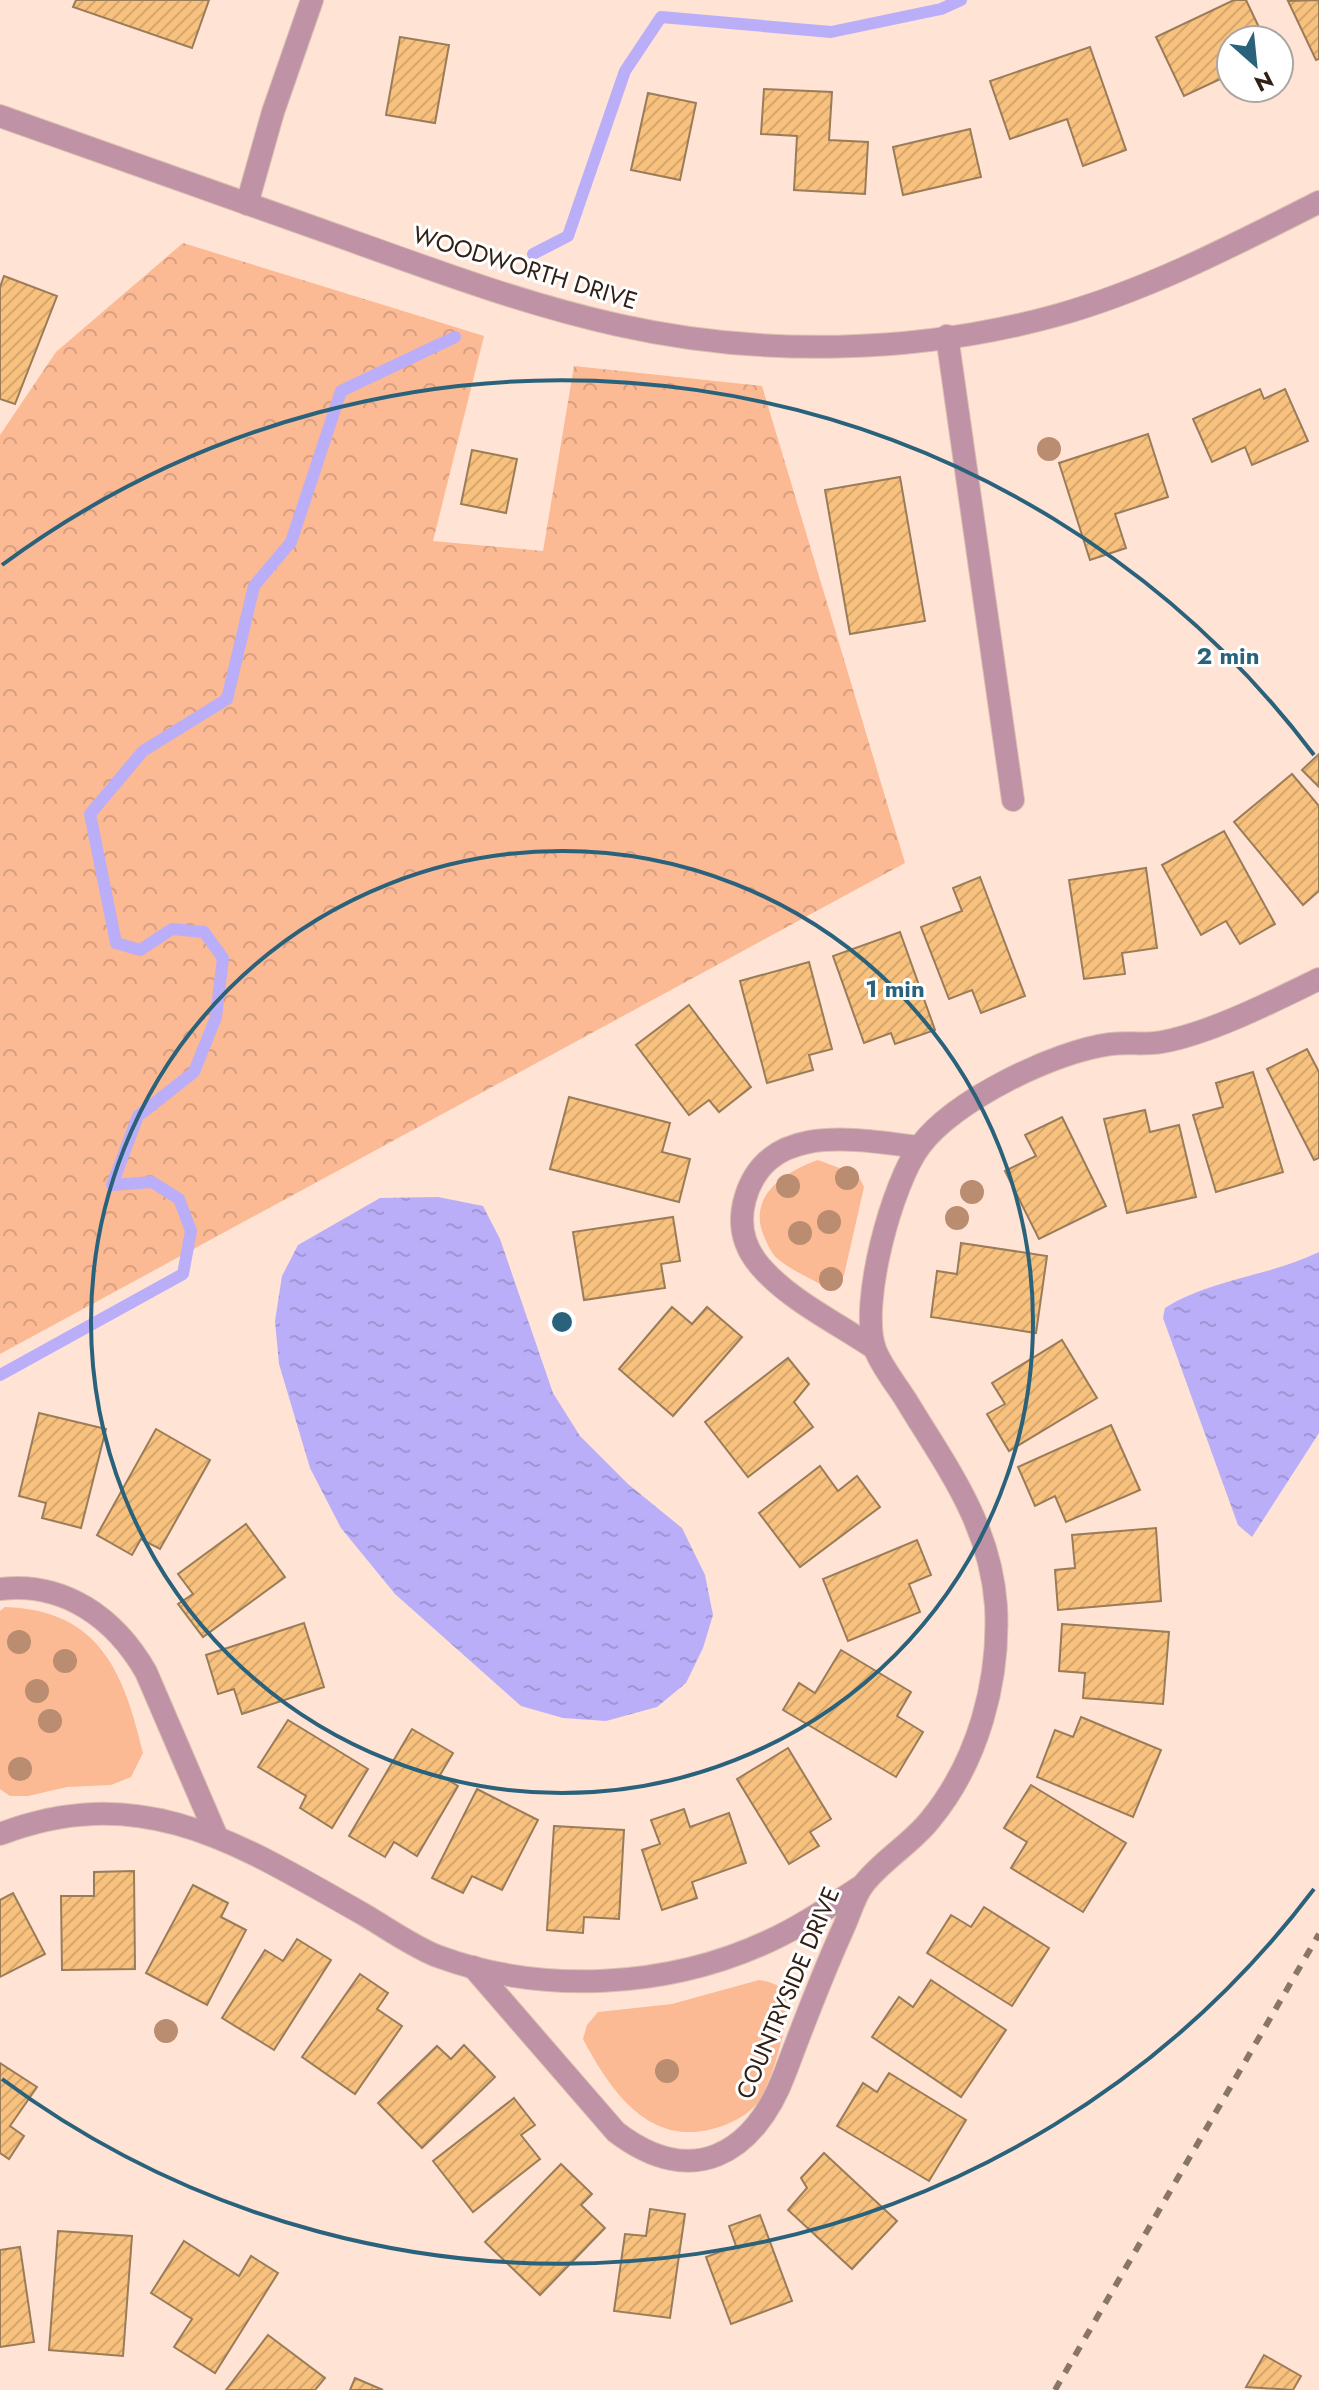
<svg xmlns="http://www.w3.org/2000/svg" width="1319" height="2390" font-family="Jost,sans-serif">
<defs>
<pattern id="forest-crowns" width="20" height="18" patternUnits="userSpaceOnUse" patternTransform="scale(2)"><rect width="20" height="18" fill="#fbb994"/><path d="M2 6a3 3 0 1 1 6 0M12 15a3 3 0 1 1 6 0" fill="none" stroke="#d79f7f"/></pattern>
<pattern id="water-ripples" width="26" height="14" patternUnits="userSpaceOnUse" patternTransform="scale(2)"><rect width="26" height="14" fill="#baaef9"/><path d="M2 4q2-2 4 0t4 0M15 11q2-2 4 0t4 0" fill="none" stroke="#a095d5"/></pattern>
<pattern id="building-hatch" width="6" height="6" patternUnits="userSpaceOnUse" patternTransform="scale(2)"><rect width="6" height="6" fill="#f9c17e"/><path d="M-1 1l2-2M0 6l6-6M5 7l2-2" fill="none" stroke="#d6a66c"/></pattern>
</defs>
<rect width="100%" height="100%" fill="#ffe3d4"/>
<g fill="#fbb994">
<path d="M818 1160 858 1175 864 1187 844 1275 837 1284 827 1288C812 1279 793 1271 779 1260 771 1254 767 1243 763 1234 748 1194 787 1171 818 1160Z"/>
<path d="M5 1607C100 1610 124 1673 143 1753L131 1777 111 1785 67 1787 28 1796H10L0 1789V1611Z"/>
<path d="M759 1980C769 1982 780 1984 785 1994 793 2014 771 2083 759 2101 749 2115 729 2125 712 2129 648 2146 610 2090 583 2039L587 2025 598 2012 672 2004Z"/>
</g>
<polygon fill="url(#forest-crowns)" points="183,243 484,336 433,541 543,551 574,366 762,386 905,863 0,1354 0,435 56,352"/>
<g fill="url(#water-ripples)">
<polygon points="438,1197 483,1206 500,1239 553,1393 580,1436 628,1484 682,1528 705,1575 713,1615 703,1648 686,1683 657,1707 606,1721 563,1718 521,1706 395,1594 341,1528 310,1468 279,1364 275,1321 282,1276 298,1245 380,1198"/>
<path d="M1319 1252V1433L1252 1537 1238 1525 1163 1318 1165 1308C1211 1279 1270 1276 1319 1252Z"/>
</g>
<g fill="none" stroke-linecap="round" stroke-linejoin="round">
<g stroke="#baaef9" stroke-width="12">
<polyline points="533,254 568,236 625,71 661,17 831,32 941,9 961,0"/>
<polyline points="0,1375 183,1274 191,1231 179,1199 152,1182 112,1185 138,1116 194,1072 216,1017 223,958 204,932 172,929 140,950 116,943 90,814 143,751 227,699 254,586 291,542 341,391 455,337"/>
</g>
</g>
<g fill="url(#building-hatch)" stroke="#9a7c59" stroke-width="2">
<polygon points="76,0 209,0 192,48 73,7"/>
<polygon points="1234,0 1246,0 1265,40 1231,40 1231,74 1184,96 1156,37"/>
<polygon points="1319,0 1319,59 1316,60 1288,1"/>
<polygon points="400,37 449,45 435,123 386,115"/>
<polygon points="1090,47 1126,150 1083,166 1067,119 1010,139 990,81"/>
<polygon points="764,89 832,92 829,140 868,142 865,194 794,190 797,136 761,134"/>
<polygon points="648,93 696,103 680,180 631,170"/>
<polygon points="970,129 981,177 903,195 893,147"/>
<polygon points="4,276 57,296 15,404 0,399 0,287"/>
<polygon points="1260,389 1264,399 1285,389 1308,441 1252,465 1245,447 1212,462 1193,419"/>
<polygon points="1148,434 1168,497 1115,514 1126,548 1090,560 1059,463"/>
<polygon points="472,450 517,459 506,513 461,504"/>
<polygon points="900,477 925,621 850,634 825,490"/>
<polygon points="1319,754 1319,787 1302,770"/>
<polygon points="1292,774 1319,806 1319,891 1303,905 1234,822"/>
<polygon points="1224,831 1275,924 1240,944 1226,921 1201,935 1162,865"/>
<polygon points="1146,868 1157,948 1122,953 1125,974 1084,979 1069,880"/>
<polygon points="980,877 1025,996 981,1013 972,990 949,999 921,927 962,911 953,888"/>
<polygon points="900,932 935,1030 895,1044 891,1033 864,1043 833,956"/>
<polygon points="809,962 832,1049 809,1055 813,1070 767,1083 740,981"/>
<polygon points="689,1005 751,1087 719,1112 709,1100 689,1115 636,1045"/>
<polygon points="1307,1049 1319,1072 1319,1158 1314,1160 1267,1069"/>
<polygon points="1253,1072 1283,1172 1216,1192 1193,1115 1223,1107 1216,1083"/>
<polygon points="569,1097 670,1123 662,1152 690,1159 679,1202 550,1169"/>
<polygon points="1145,1110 1150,1132 1179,1125 1196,1197 1127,1213 1104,1119"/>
<polygon points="1062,1117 1106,1206 1039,1239 1005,1171 1036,1156 1025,1135"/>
<polygon points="673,1217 680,1261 661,1264 665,1288 584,1300 573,1232"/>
<polygon points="961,1243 1047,1256 1036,1333 931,1317 937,1271 957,1274"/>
<polygon points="672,1307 692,1324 707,1307 742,1337 673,1416 619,1369"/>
<polygon points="1062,1340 1097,1398 1009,1451 987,1414 1005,1404 992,1383"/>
<polygon points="788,1358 809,1384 794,1402 813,1427 748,1477 705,1422"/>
<polygon points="39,1413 106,1429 81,1528 42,1518 46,1503 19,1496"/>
<polygon points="1111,1425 1140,1490 1066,1522 1055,1496 1035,1506 1018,1467"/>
<polygon points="156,1429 210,1460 160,1549 141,1539 132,1555 97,1535"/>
<polygon points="820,1466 838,1491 857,1476 880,1507 800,1567 759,1513"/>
<polygon points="246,1524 285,1577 203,1637 178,1604 193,1594 178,1574"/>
<polygon points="1156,1528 1161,1601 1058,1610 1055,1570 1075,1568 1072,1535"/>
<polygon points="917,1540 931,1575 909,1584 920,1612 848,1641 823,1579"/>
<polygon points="304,1623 324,1687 242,1714 234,1689 218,1694 206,1655"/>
<polygon points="1062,1624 1169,1632 1163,1704 1083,1698 1085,1673 1059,1671"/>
<polygon points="841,1650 911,1692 897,1716 923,1732 896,1777 783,1710 799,1683 815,1693"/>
<polygon points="1081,1717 1161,1750 1133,1817 1037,1777 1055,1730 1073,1737"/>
<polygon points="288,1720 368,1769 332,1828 300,1808 306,1796 258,1767"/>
<polygon points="412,1729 453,1753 440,1775 458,1786 417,1856 394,1842 385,1857 349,1836"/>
<polygon points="788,1748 831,1819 810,1832 819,1846 789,1864 737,1779"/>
<polygon points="1031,1785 1126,1843 1083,1912 1011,1868 1027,1842 1004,1828"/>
<polygon points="477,1789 538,1820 502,1890 472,1876 463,1893 432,1878"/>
<polygon points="684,1809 690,1827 729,1813 746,1863 692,1882 697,1898 662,1910 642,1850 660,1844 651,1820"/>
<polygon points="554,1826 624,1830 619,1919 584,1917 583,1933 547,1930"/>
<polygon points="134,1871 135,1969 62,1970 61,1896 94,1896 94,1872"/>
<polygon points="193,1885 228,1903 221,1917 246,1930 207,2005 146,1973"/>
<polygon points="13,1893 45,1954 0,1977 0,1900"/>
<polygon points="984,1907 1049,1948 1012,2006 927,1953 951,1915 971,1927"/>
<polygon points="297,1939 331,1960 274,2050 222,2018 265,1950 283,1961"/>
<polygon points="360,1974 388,1993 377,2009 402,2026 355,2094 302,2057"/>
<polygon points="931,1980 1006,2030 961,2097 872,2037 899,1997 913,2007"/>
<polygon points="464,2045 495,2077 422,2148 378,2103 437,2046 451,2059"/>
<polygon points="0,2063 37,2087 10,2126 24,2136 9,2159 0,2153"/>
<polygon points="889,2073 966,2120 929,2181 837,2126 863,2083 877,2092"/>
<polygon points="514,2098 535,2125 521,2135 540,2159 473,2212 433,2161"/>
<polygon points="824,2153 897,2221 852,2269 788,2210 807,2188 801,2178"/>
<polygon points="561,2164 592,2194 581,2205 605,2228 540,2295 485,2242"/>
<polygon points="650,2209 685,2214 670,2318 614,2311 625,2234 646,2236"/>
<polygon points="760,2215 792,2301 731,2324 706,2257 736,2246 729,2226"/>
<polygon points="58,2231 132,2236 123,2356 49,2350"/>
<polygon points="184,2241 239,2276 251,2256 278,2273 215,2373 174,2347 192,2319 151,2293"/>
<polygon points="20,2247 34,2342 0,2347 0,2250"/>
<polygon points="268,2335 325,2378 315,2390 226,2390"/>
<polygon points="1264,2355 1301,2376 1293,2390 1246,2387"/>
<polygon points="355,2378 383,2390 350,2390"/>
</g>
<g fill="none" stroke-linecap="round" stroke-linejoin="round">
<defs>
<g id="minor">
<path d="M0 116C109 155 218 193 327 232 423 266 519 303 618 325 760 357 917 354 1058 315 1150 289 1234 245 1319 202"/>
<polyline points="247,204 273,112 312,0"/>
<polyline points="947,336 1013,800"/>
<path d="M874 1348C837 1323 789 1300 760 1266 743 1246 738 1224 745 1199 767 1120 858 1140 919 1147"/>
<path d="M0 1589C64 1581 115 1618 146 1672L217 1837"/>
<path d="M0 1834C144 1779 242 1846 363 1914 387 1928 412 1946 437 1956 542 1995 668 1988 769 1941 802 1926 832 1905 863 1885"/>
<path d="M473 1967 616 2132C692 2190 754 2155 785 2073 803 2025 821 1978 842 1931 849 1917 854 1897 863 1885 881 1861 911 1844 930 1820 978 1762 1000 1681 996 1606 990 1523 947 1468 906 1400 896 1384 881 1366 875 1349 859 1305 892 1183 920 1146 954 1100 1055 1051 1111 1044 1128 1042 1145 1045 1162 1042 1211 1033 1274 1001 1319 979"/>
</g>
</defs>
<use href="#minor" stroke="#dac0b2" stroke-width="24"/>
<use href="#minor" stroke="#bf92a5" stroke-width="22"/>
<polyline stroke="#8a7569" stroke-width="6" stroke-dasharray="10 10" stroke-linecap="butt" points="1055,2390 1319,1934"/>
</g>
<g fill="#ba8c70">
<circle cx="1049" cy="449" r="12"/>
<circle cx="847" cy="1178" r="12"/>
<circle cx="788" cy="1186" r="12"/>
<circle cx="972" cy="1192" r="12"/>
<circle cx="957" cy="1218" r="12"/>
<circle cx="829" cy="1222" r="12"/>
<circle cx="800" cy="1233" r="12"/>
<circle cx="831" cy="1279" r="12"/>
<circle cx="19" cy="1642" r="12"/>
<circle cx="65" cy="1661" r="12"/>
<circle cx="37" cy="1691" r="12"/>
<circle cx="50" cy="1721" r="12"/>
<circle cx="20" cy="1769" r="12"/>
<circle cx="166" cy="2031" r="12"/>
<circle cx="667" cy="2071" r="12"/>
</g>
<g fill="none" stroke="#2a627c" stroke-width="4">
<circle cx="562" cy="1322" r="471"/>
<path d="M1314 1889A942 942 0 0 1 2 2079M2 565A942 942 0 0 1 1314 755"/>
</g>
<g text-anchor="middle" stroke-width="6" stroke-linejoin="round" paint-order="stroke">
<g font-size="24" fill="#302016" stroke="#fff">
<text transform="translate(525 268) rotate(17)" y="8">WOODWORTH DRIVE</text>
<text transform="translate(788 1993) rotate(-67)" y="8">COUNTRYSIDE DRIVE</text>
</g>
</g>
<circle cx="562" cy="1322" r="12" fill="#2a627c" stroke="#fff" stroke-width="4"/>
<g font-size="24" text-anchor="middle" font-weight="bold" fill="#2a627c" stroke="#fff" stroke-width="6" stroke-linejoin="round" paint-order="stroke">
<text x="1228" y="664">2 min</text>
<text x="895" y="997">1 min</text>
</g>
<g transform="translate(1255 64) rotate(153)"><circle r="38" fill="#ffffff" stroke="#aca6a2" stroke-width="2"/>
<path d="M0-6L14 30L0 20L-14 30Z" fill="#2a627c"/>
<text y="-12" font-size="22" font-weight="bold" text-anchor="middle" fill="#302016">N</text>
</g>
</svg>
